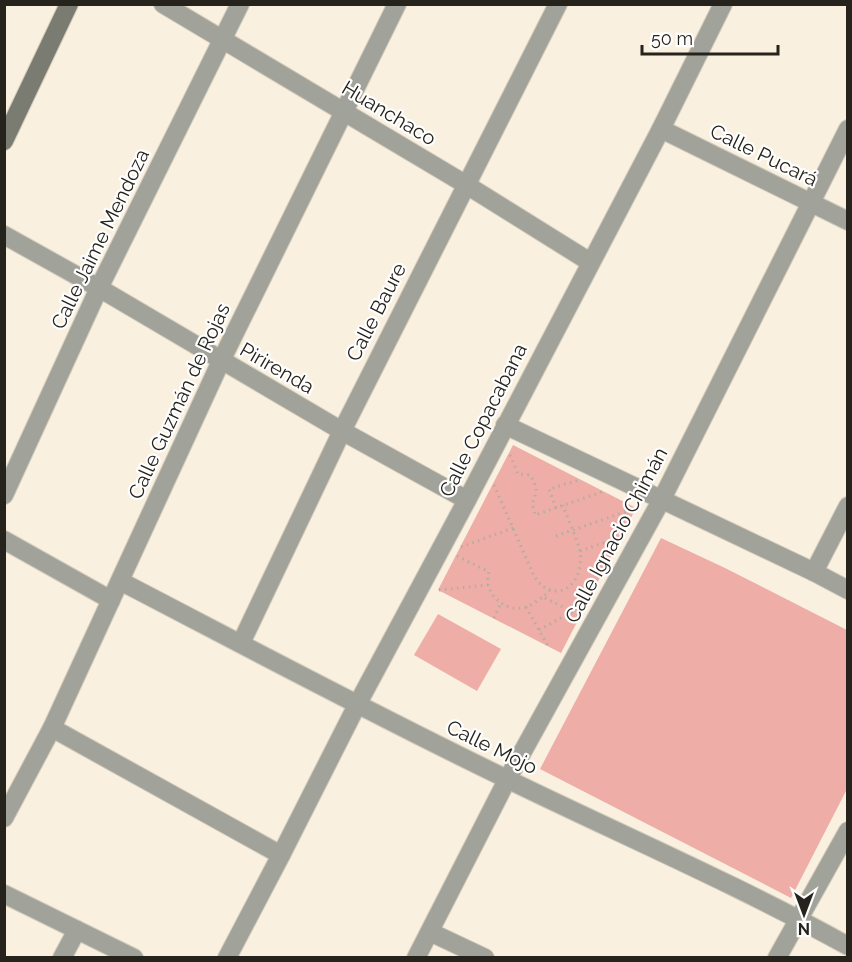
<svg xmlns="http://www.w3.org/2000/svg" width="852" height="962" font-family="Raleway,sans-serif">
<rect width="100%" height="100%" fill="#f9f0df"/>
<g fill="#eeada6">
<polygon points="513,445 636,508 561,653 438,590"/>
<polygon points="661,538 725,568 847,630 847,789 791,898 540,769"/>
<polygon points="438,614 501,649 477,691 414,655"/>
</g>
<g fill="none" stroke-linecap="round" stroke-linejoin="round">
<defs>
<g id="street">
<polyline points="163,4 465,184 590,262"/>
<polyline points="661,129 848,221"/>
<polyline points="4,235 99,288 342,431 467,500"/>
<polyline points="505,425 814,572 848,590"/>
<polyline points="4,495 99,288 240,4"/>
<polyline points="4,540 111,600"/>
<polyline points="814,572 848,506"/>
<path d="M120 581C249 648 378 717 509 780 622 835 738 885 848 946"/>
<polyline points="241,643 342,431 558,4"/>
<polyline points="52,728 281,855"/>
<polyline points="4,818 52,728 221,361 397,4"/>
<polyline points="4,894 134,958"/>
<polyline points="430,932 485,958"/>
<polyline points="62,958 77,930"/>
<polyline points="227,958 281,855 357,705 467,500 661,129 723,4"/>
<polyline points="416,958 507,780 662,499 848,129"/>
<polyline points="777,958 848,831"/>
</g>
<polyline id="secondary" points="4,141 69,4"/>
</defs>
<use href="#street" stroke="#d3cbbc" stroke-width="20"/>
<use href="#secondary" stroke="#d3cbbc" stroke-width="20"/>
<g stroke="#b4ada0" stroke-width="3" stroke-dasharray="1.5 4.5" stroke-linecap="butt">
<path d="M510 455 518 474 530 475C537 485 538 493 532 503L535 515 602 492"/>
<path d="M494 485 534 576C539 584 546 591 557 591 576 590 583 567 580 551 576 536 568 520 563 505"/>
<polyline points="556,508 549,489 579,480"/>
<polyline points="556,536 636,508"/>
<polyline points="461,547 513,528"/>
<polyline points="580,551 620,537"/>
<path d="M457 556 489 572C482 593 506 614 526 607 532 605 538 600 543 597"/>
<polyline points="439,590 488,585"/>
<polyline points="550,590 543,597 579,615"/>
<polyline points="526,607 548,646"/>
<polyline points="494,618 501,603"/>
<polyline points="539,630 572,612"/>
</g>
<use href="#street" stroke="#a1a29a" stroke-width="18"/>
<use href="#secondary" stroke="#7b7c71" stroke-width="18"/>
</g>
<g text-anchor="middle" stroke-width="4.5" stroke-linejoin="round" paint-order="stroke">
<g font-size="20" fill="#26231c" stroke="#fefefe">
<text transform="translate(389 113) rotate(31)" y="7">Huanchaco</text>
<text transform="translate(764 155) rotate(26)" y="7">Calle Pucará</text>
<text transform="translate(100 239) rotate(-64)" y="7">Calle Jaime Mendoza</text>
<text transform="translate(376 312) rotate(-63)" y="7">Calle Baure</text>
<text transform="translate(277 368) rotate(30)" y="7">Pirirenda</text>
<text transform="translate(179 401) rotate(-65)" y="7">Calle Guzmán de Rojas</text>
<text transform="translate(483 420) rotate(-63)" y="7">Calle Copacabana</text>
<text transform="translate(616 535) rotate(-62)" y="7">Calle Ignacio Chimán</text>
<text transform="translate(492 747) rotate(26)" y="7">Calle Mojo</text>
</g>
</g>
<rect width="852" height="962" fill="none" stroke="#26231c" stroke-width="12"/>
<g transform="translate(804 914) rotate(180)" stroke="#fefefe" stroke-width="4.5" paint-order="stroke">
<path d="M0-4.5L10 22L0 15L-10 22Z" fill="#26231c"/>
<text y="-9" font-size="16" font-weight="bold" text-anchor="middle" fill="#26231c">N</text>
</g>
<path d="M642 45v9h136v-9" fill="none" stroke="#26231c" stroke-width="3"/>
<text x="651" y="45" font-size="18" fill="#26231c" stroke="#fefefe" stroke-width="4.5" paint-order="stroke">50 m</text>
</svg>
